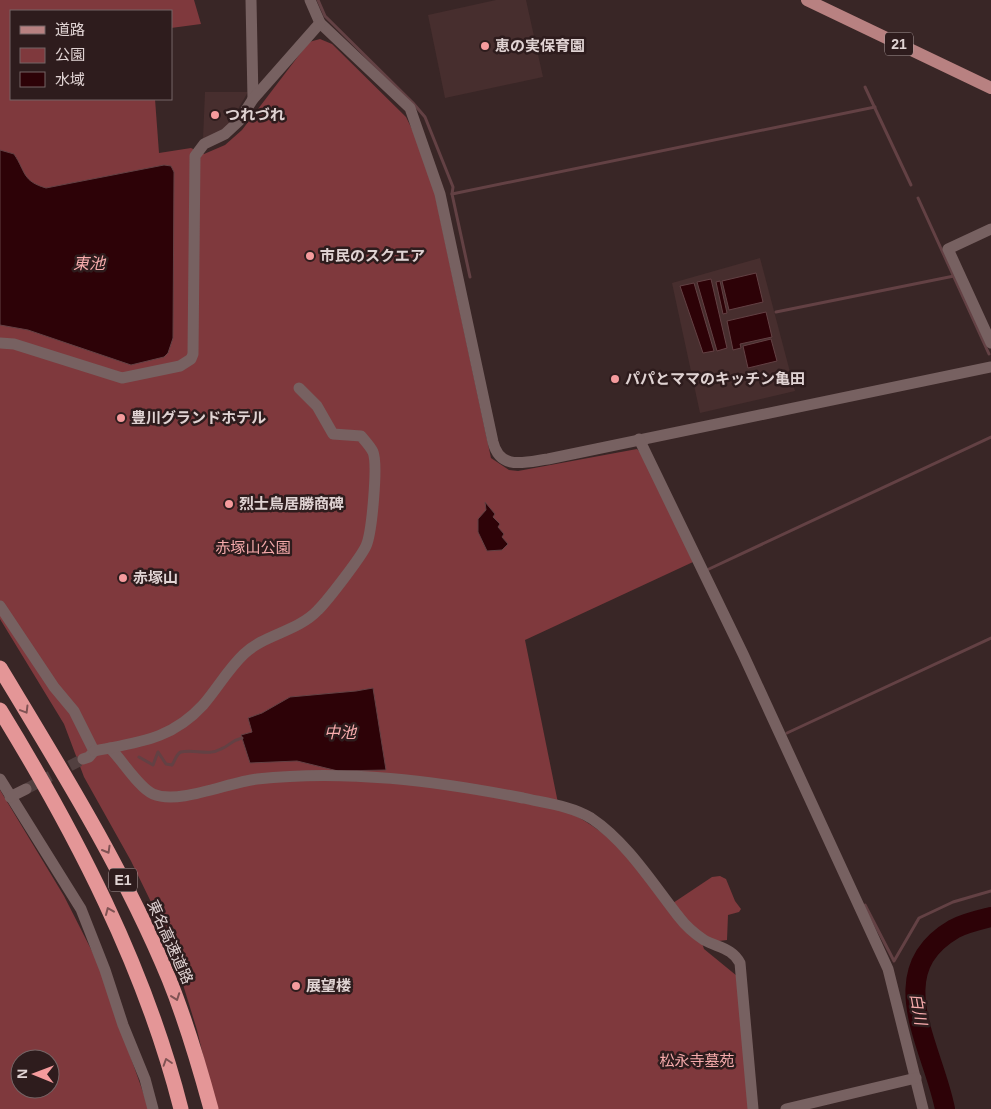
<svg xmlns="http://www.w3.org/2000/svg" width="991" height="1109" font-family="Helvetica,'Noto Sans JP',sans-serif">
<rect width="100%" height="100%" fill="#392626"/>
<g fill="#472e2e">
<polygon points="496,0 526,0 543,77 445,98 428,15"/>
<polygon points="205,92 248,92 227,128 203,139"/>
<polygon points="760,258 795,391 700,413 672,283"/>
</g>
<g fill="#7f393d" fill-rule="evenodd">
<path d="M0 0H194L201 24 171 28V11H11V99H155L159 153 191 148 204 154 225 145 242 130 309 42 320 39 332 44 406 117 413 131 435 194 491 458 509 470 518 471 637 449 642 454 693 562 525 640 559 808C607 827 638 866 673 903L712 877 720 876 726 879 735 901 741 909 739 912 728 915 727 940 702 943 704 949 737 976 749 1109H216L197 1030 169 939 131 861 84 777 64 724 0 619Z"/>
<path d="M0 790 64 896 96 959 149 1109H0ZM20 1059H50V1089H20Z"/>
</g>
<g fill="#2d0207" stroke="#634144">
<path d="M0 150 14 154C26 172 22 181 46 188L164 165 171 166 174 172 173 338 168 353 164 357 131 365 28 330 0 325Z"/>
<polygon points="756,273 763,302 729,310 722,281"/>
<polygon points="711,279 727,348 717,351 697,282"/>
<polygon points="720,281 727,313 723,314 716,282"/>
<polygon points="694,283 714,351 703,353 680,286"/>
<polygon points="766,312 772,337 740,344 741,348 733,350 727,321"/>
<polygon points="771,339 777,361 748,368 743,346"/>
<polygon points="485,502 495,514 493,517 500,524 498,527 504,534 502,537 508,544 502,550 487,551 478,532 478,519 486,510"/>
<polygon points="373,688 386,770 338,771 297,761 250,763 241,735 252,732 248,718 262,713 290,697 356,691"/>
</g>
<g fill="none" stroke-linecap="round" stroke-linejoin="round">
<g stroke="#634144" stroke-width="3">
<polyline points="318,0 325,16 413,103 425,117 453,187 452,194 470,277"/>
<polyline points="865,87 911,185"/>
<polyline points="452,194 875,107"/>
<polyline points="918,198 989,354"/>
<polyline points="776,312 954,276"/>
<polyline points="709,569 991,437"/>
<polyline points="787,733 991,638"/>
<path d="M139 757 153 765 158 752 166 764 172 765C175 761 176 754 181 752 194 749 209 756 221 749 231 745 230 741 242 738"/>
<polyline points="865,905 894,961 919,918 953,902 991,891"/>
</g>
<path stroke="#2d0207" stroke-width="20" d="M945 1109C933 1047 880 972 954 929 965 923 979 920 991 917"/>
<polyline stroke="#524040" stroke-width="11" stroke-dasharray="11 5.5" stroke-linecap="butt" points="26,789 83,759"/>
<g stroke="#776161" stroke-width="11">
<polyline points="251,0 253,99"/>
<path d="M310 0 320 23 410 108 440 194 493 442C500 471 525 462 548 459L991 367"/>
<polyline points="991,229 948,249 991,343"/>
<polyline points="0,343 14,344 122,378 180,366 191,359 193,354 195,156 204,144 225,134 239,121 253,99 320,23"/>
<polyline points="639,439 743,654 888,969 923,1109"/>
<polyline points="0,606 54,687 74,711 94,751 89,757 83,759"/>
<path d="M110 748C122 760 139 788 153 794 179 805 229 782 257 779 345 769 436 781 523 798 545 803 572 806 591 818 627 842 653 884 679 917 685 925 695 934 704 940 719 948 732 948 740 963L753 1109"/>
<path d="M94 751C138 742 171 740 203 705 217 689 228 669 244 654 265 634 297 632 318 610 328 600 361 557 366 546 372 533 378 464 373 452 370 446 365 441 361 436L333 434 317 406 299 388"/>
<polyline points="0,779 81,909 105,970 123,1025 145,1079 153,1109"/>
<polyline points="10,797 26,789"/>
<polyline points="786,1109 916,1078"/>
</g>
<polyline stroke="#b88181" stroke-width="12" points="807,0 991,88"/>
<g stroke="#e49697" stroke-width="15">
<path d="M0 668C61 769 124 870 169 979 186 1021 199 1065 211 1109"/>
<path d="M0 710C76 834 145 967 181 1109"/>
</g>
</g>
<defs><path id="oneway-chevron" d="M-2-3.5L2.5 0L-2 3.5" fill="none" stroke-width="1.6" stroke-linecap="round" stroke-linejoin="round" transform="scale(1.25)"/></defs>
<g stroke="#805354">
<use href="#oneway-chevron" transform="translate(25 710) rotate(59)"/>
<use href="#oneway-chevron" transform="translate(107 850) rotate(60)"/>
<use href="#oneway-chevron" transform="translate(109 911) rotate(-113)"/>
<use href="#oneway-chevron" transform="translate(176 997) rotate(70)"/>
<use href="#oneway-chevron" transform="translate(167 1062) rotate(-108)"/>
</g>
<g fill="#f59b9d" stroke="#2e1c1d" stroke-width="2">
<circle cx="485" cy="46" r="5"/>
<circle cx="215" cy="115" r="5"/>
<circle cx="310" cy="256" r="5"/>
<circle cx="615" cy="379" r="5"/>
<circle cx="121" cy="418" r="5"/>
<circle cx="229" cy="504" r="5"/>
<circle cx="123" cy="578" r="5"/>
<circle cx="296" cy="986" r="5"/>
</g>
<g text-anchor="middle" stroke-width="5" stroke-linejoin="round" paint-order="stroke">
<g fill="#2e1c1d" stroke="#ab9c9c" stroke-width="1">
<rect x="885" y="32.5" width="28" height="23" rx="4"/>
<rect x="109" y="868.5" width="28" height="23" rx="4"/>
</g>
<g font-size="14" font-weight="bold" fill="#e0d3d3">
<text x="899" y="49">21</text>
<text x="123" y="885">E1</text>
</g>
<g font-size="15" font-weight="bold" fill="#e0d3d3" stroke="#2e1c1d" text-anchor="start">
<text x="495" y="51">恵の実保育園</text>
<text x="225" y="120">つれづれ</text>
<text x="320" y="261">市民のスクエア</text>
<text x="625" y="384">パパとママのキッチン亀田</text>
<text x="131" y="423">豊川グランドホテル</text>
<text x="239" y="509">烈士鳥居勝商碑</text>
<text x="133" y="583">赤塚山</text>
<text x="306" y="991">展望楼</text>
</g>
<g font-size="15" fill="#f5aaab" stroke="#2e1c1d">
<text x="253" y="553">赤塚山公園</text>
<text x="697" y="1066">松永寺墓苑</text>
</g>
<g font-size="15" fill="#e0d3d3" stroke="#2e1c1d">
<text transform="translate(170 942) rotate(66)" y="5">東名高速道路</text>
</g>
<g font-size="16" font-style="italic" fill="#f8acad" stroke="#2e1c1d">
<text x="89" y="269">東池</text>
<text x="340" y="738">中池</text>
<text transform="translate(919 1009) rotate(80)" y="6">白川</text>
</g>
</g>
<rect x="10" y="10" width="162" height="90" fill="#2e1c1d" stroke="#756566"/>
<rect x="20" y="26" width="25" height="8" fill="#b88181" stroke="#756566"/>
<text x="55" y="35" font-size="15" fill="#e0d3d3">道路</text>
<rect x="20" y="48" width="25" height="15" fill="#7f393d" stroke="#756566"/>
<text x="55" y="60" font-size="15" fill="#e0d3d3">公園</text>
<rect x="20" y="72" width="25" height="15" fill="#2d0207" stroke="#756566"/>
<text x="55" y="85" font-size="15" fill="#e0d3d3">水域</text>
<g transform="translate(35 1074) rotate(271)"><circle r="24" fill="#2e1c1d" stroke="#756566"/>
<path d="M0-4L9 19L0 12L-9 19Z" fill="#f59b9d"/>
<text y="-8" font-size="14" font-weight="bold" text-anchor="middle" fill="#e0d3d3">N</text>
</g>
</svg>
